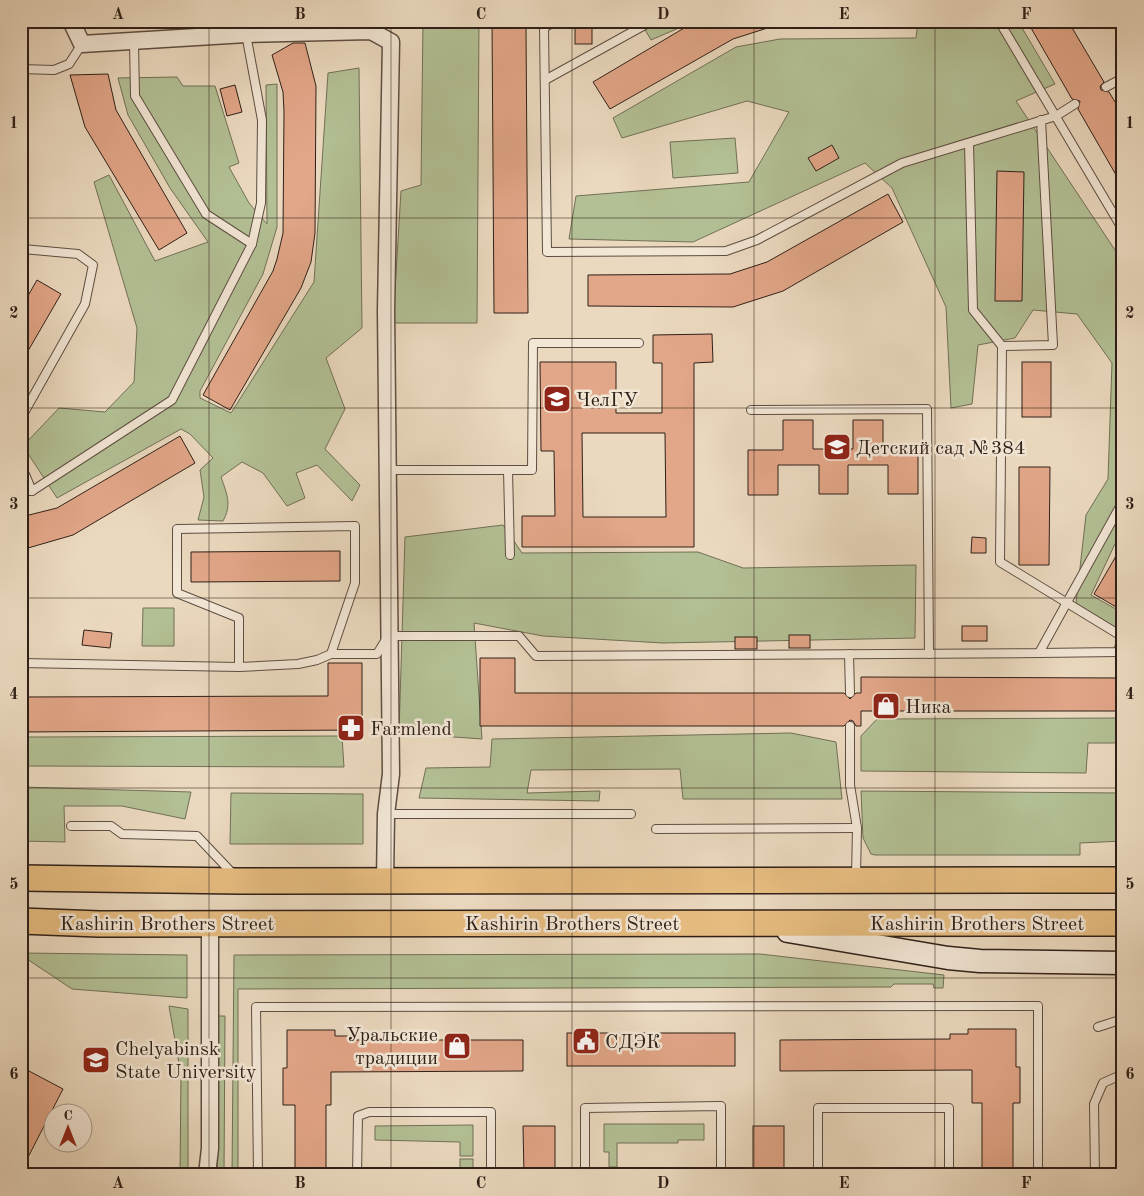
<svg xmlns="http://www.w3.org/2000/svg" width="1144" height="1196" font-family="'Old Standard TT',serif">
<rect width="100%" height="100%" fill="#ebd9bf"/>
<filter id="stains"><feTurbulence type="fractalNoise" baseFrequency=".004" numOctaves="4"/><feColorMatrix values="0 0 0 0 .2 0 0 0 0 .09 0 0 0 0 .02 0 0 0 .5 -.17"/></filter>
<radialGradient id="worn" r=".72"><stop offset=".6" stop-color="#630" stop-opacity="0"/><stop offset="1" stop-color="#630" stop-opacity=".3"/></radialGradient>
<g fill="#b3c095" stroke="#717056">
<polygon points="423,21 479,21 477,323 393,323 401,191 421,185"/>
<polygon points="640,21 695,21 651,40"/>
<polygon points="918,21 1018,21 1055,84 1016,101 1123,262 1123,527 1091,595 1123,613 1123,632 1076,603 1086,515 1108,479 1112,363 1077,314 1033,310 1015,338 978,345 972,404 951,408 946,307 892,188 865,163 693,242 569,239 576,196 749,182 789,112 747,101 622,138 613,118 736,47 780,39 916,38"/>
<path d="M359 68 362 328 326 358 345 409 325 449 360 485 352 501 317 465 296 473 305 498 287 506 263 473 242 462 221 477C227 494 232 505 223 521L198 520 204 497 200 470 213 458 190 434 181 429 57 498 23 446 59 408 105 412 134 382 137 328 94 182 109 175 155 261 208 242 170 188 128 115 118 78 177 77 183 86H215L239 163 229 167 249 203 267 224 266 85 277 84V227L263 274 200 391V398L231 413 314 282 328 73Z"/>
<polygon points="735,138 738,173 673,178 670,142"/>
<polygon points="503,525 522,553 698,552 743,568 916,565 915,638 663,643 543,636 474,623 482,739 399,733 405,537"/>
<polygon points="143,608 174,608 174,646 142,646"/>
<polygon points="1123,718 1123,743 1088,743 1086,773 861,771 861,736 877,719"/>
<polygon points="791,733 836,742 842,799 683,799 680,769 531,770 527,793 600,791 599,801 419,798 426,768 490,767 492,739"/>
<polygon points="342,736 344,767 27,766 28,737"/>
<polygon points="21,787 191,792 185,819 122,806 64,806 65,842 21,841"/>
<polygon points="861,791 1123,793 1123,841 1080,843 1080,855 875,855 871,854 863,838"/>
<polygon points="231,793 363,794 363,844 230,844"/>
<polygon points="21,953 187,955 187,998 72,989 21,955"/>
<polygon points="760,954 944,975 943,988 934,988 933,984 894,984 891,987 238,989 238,1175 232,1175 234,955"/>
<polygon points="169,1006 188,1009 188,1175 180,1175 181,1075"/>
<polygon points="218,1016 225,1016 224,1175 217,1175"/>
<polygon points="604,1124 704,1124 704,1140 678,1140 678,1143 617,1143 617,1167 609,1167 609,1152 604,1152"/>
<polygon points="473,1125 473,1156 460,1156 460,1142 375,1140 375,1126"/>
<rect x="460" y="1159" width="13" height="16"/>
</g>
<g fill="#e2a688" stroke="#2f2018" fill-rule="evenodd">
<polygon points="492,21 530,21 519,28 526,28 528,313 494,313"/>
<polygon points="696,21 780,21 780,24 733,39 610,109 593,82"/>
<polygon points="1027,21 1068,21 1104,82 1100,86 1101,90 1109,92 1123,115 1123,187 1078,109 1080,101 1072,99"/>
<rect x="575" y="28" width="17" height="16"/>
<polygon points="293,43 305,43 316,86 315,233 311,262 301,288 230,410 203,395 273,271 277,259 283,233 284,111 283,92 272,55"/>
<polygon points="108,74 116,110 187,233 159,250 85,127 70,75"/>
<polygon points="235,85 242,112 227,116 220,89"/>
<polygon points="832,145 839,158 816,171 808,158"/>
<polygon points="997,171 1024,172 1022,301 995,301"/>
<polygon points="888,194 903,222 783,291 733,307 588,306 588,275 730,274 767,262"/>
<polygon points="37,280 61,294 21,363 21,308"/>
<path d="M712 334 713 362 694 363V547H522V516H555L554 451H541L540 362H616V413H662V363H653V335ZM582 433H665L666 517H583Z"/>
<rect x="1022" y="362" width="29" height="55"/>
<polygon points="783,420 813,420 813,449 853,449 853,420 883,420 883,449 918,449 918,494 888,494 888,465 848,465 848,494 819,494 819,465 778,465 778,495 748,495 748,450 783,450"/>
<polygon points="180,436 195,463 73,535 21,550 21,517 57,508"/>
<polygon points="1019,467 1050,467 1049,565 1019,565"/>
<polygon points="972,537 986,538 986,553 971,553"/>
<polygon points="1123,544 1123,611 1094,594"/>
<polygon points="340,551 340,581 191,582 191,552"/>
<rect x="962" y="626" width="25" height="15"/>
<polygon points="84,630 112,633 110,648 82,645"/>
<rect x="789" y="635" width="21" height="13"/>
<rect x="735" y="637" width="22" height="12"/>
<polygon points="480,658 515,658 515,693 844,693 850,699 856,693 861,693 861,677 1123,678 1123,711 861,711 861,726 856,726 853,721 850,720 844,726 480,726"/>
<polygon points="328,663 362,663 362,730 21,732 21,697 328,696"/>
<polygon points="968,1029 1016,1029 1016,1067 1020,1067 1020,1103 1013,1103 1013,1175 982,1175 982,1103 972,1103 972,1070 780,1071 780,1040 950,1039 950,1034 968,1034"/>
<polygon points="287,1030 335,1030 335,1036 354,1036 354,1040 523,1040 523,1071 331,1072 331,1105 326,1105 326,1175 295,1175 295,1105 283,1105 283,1068 287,1068"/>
<rect x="567" y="1033" width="168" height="33"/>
<polygon points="29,1071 63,1089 21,1171 21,1086"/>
<polygon points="523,1126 555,1126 555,1175 524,1175"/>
<rect x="753" y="1126" width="31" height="49"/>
</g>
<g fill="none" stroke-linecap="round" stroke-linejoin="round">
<defs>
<g id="lane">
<polyline points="555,21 544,28 547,252 726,251 757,240 902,163 1056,116 1075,104"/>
<polyline points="999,21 1123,230"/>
<polyline points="134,42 135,96 206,214 252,244"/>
<polyline points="21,69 54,70 69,64 82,44"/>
<polyline points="545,80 652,21"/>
<polyline points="1106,87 1123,78"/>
<polyline points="969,143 973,310 1002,346 1000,562 1123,637"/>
<polyline points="21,252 23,249 78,254 93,265 85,304 21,418"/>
<polyline points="1002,346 1053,345 1041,120"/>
<polyline points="751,410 927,409 929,654"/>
<polyline points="21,465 32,491"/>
<polyline points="387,470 532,470 533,343 639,343"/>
<polyline points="508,470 510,555"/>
<polyline points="21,491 32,491 172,400 252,244 261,203 262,120 246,34"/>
<polyline points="1039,653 1118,652 1122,637"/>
<polyline points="849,654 850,693"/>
<polyline points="21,663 239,667 298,664 317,660 331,654 377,654 388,636 519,636 536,656 1039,653 1123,501"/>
<polyline points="239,667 239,618 177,593 177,529 355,526 355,583 331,654"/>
<polyline points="850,726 850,785 857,828 856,876"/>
<polyline points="386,814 631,814"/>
<polyline points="71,826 111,826 122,834 197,836 234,875"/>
<polyline points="656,829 857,828"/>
<polyline points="1098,1027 1123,1019"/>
<polyline points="258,1175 256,1007 1038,1006 1038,1175"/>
<polyline points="357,1175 358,1116 369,1112 491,1112 491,1175"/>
<polyline points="585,1175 585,1108 721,1106 721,1175"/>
<polyline points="818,1175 818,1108 949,1108 949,1175"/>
<polyline points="1095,1175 1094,1104 1103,1083 1123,1074"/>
</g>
<g id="street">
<polyline points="71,21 82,44 246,34 371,31 391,42 386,311 391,774 386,814 385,881"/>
<polyline points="207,1175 210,1148 210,924"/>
</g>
<polyline id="secondary" points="788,931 948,958 980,961 1123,963"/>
<g id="primary">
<polyline points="21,878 239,881 1123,880"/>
<polyline points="21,921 99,924 1123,923"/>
</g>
</defs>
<use href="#lane" stroke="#5e4e42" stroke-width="10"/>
<use href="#street" stroke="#5e4e42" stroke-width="19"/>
<use href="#secondary" stroke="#2f2018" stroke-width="25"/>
<use href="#primary" stroke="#2f2018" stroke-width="28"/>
<use href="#lane" stroke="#f2e6d5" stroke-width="8"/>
<use href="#street" stroke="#f2e6d5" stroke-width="16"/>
<use href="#secondary" stroke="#f2e6d5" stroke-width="22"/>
<use href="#primary" stroke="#e6bc80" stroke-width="25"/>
</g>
<path fill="none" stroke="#2f2018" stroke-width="1" stroke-opacity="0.55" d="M209 21V1175M391 21V1175M572 21V1175M754 21V1175M935 21V1175M21 218H1123M21 408H1123M21 598H1123M21 788H1123M21 978H1123"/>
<defs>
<symbol id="university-square" viewBox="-11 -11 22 22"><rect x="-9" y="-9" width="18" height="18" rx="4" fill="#8f2418" stroke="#f2e6d5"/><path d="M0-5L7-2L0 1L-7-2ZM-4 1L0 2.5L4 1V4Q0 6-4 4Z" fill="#fff"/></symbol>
<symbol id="school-square" viewBox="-11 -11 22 22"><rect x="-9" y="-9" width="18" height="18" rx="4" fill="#8f2418" stroke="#f2e6d5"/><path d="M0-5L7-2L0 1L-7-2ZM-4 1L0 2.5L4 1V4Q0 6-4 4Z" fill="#fff"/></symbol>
<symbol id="shop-square" viewBox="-11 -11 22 22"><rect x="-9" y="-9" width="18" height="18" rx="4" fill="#8f2418" stroke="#f2e6d5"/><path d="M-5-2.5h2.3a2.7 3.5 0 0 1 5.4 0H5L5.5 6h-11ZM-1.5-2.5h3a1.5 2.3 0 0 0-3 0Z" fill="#fff"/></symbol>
<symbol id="pharmacy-square" viewBox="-11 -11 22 22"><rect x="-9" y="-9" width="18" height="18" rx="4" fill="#8f2418" stroke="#f2e6d5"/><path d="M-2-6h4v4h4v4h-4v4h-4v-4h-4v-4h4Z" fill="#fff"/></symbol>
<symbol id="civic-square" viewBox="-11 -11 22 22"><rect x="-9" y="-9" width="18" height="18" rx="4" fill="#8f2418" stroke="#f2e6d5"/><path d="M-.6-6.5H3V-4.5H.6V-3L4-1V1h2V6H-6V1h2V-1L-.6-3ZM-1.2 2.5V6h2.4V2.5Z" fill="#fff"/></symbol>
</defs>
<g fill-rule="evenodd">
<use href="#university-square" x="541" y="383" width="32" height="32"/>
<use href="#school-square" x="821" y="431" width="32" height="32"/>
<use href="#shop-square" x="870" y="690" width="32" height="32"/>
<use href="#pharmacy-square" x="335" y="712" width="32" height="32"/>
<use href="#civic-square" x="570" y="1025" width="32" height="32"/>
<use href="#shop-square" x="441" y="1030" width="32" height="32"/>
<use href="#university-square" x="80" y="1044" width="32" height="32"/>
</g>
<g text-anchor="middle" stroke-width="5" stroke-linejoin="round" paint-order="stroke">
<g font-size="20" fill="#2f2018" stroke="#f2e6d5" text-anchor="start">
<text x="576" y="406">ЧелГУ</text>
<text x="856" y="454">Детский сад №384</text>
<text x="905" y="713">Ника</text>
<text x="370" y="735">Farmlend</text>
<text x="438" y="1041" text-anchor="end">Уральские<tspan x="438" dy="23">традиции</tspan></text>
<text x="605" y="1048">СДЭК</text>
<text x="115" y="1055">Chelyabinsk<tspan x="115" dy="23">State University</tspan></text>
</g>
<g font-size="20" fill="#2f2018" stroke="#f2e6d5">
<text x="167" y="930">Kashirin Brothers Street</text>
<text x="572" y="930">Kashirin Brothers Street</text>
<text x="977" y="930">Kashirin Brothers Street</text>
</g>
</g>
<rect width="1144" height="1196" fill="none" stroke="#ebd9bf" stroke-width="55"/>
<g transform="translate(68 1128)"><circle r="24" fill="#f2e6d5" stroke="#a49789"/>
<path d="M0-4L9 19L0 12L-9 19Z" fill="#8f2418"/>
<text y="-8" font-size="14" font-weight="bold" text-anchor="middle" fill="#2f2018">С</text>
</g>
<rect x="28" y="28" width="1088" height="1140" fill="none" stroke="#2f2018" stroke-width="2"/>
<g font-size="16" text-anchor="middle" font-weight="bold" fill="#2f2018">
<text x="118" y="19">A</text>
<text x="300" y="19">B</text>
<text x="481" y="19">C</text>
<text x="663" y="19">D</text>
<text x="844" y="19">E</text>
<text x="1026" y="19">F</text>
<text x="14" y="128">1</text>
<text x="1130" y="128">1</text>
<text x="14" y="318">2</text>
<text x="1130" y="318">2</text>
<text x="14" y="509">3</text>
<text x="1130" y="509">3</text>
<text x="14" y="699">4</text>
<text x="1130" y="699">4</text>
<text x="14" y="889">5</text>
<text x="1130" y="889">5</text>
<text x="14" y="1079">6</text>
<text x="1130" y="1079">6</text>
<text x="118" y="1188">A</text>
<text x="300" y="1188">B</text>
<text x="481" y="1188">C</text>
<text x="663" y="1188">D</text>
<text x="844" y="1188">E</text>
<text x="1026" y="1188">F</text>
</g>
<rect width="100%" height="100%" filter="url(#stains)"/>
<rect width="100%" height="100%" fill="url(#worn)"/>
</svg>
